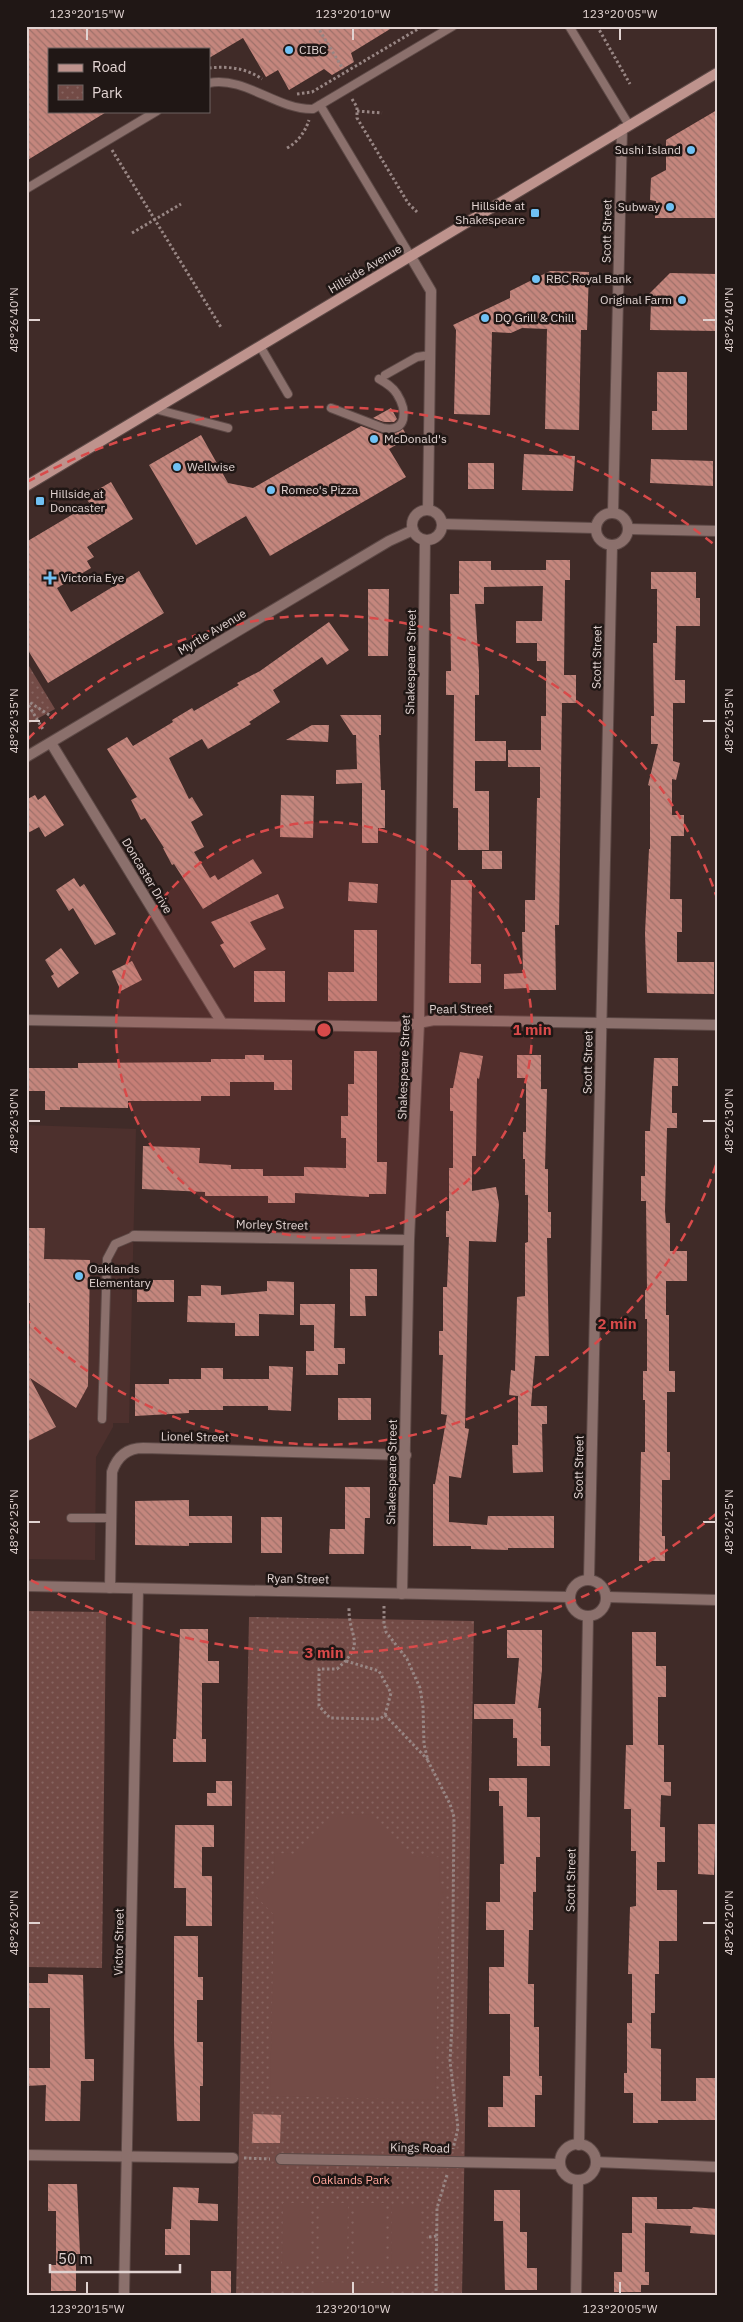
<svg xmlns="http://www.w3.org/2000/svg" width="743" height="2322" font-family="'IBM Plex Sans',sans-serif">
<defs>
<pattern id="park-dots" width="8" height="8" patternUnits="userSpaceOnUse" patternTransform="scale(1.25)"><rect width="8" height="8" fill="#734b46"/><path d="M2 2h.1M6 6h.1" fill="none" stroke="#876460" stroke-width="1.8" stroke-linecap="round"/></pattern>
<pattern id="building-back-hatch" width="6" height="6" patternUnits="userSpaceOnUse" patternTransform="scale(1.25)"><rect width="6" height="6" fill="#c4867d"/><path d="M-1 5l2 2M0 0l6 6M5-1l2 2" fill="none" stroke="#9e716a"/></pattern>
</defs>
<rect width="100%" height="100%" fill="#402b28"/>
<polygon fill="#4d302d" points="26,1125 136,1129 129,1423 113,1423 113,1427 96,1457 95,1560 26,1559"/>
<g fill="url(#park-dots)">
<polygon points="26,661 55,709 26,725"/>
<polygon points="26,1611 106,1612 102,1968 26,1967"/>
<polygon points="249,1617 474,1621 462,2296 236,2296"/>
</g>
<g fill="#734b46">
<polygon points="339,1814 371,1815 413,1856 440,1857 439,1882 448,1891 439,1902 435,2100 270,2096 274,1915 255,1895 274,1876 275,1853 297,1854"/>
<polygon points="283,2203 311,2203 311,2264 282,2264"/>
<polygon points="319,2203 348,2203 347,2264 319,2264"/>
<rect x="355" y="2203" width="29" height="62"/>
<polygon points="392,2204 420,2204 420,2265 391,2265"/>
<polygon points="315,2282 391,2283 390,2296 315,2296"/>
</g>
<g fill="url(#building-back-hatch)">
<polygon points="26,26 395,26 351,53 354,62 332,75 324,69 289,90 278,70 266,77 243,38 209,58 209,49 49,49 49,111 108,111 26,161"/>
<polygon points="717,110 717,218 655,218 656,201 650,200 651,178 666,170 666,140"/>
<polygon points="550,271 589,272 587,330 581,330 579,430 545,429 547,329 522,328 511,333 492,332 490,415 454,414 456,330 453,325 510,298 510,291"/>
<polygon points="670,273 717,274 717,331 650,330 651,304 639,304"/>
<polygon points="657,372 687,372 687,430 652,430 652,411 657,411"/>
<polygon points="391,408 397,419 394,422 384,422 373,418"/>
<polygon points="361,426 383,434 393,434 403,429 408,438 389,449 406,477 270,556 246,516 196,545 149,465 201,435 228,483 253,488"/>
<polygon points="524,454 575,456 573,491 522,490"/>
<polygon points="651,459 713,461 713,486 650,483"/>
<rect x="468" y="463" width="26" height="26"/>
<polygon points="111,482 133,519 87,547 94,557 87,561 91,568 57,588 71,612 139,571 164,613 48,683 26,647 26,542 90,504 85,497"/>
<polygon points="546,560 570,560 570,580 565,580 564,675 576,675 576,703 562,703 559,925 555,925 556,990 527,990 527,988 504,989 504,974 523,973 522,932 525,932 525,900 535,900 537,798 540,798 540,767 508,767 508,750 541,750 541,716 546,716 546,661 537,661 537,643 516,643 516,621 542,621 543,586 484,587 484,604 475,604 479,671 479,695 475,695 475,741 506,741 506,761 475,761 475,791 489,791 489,850 458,850 458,808 453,808 454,695 446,695 446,671 451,671 450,594 459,594 459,561 491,561 491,570 546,570"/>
<polygon points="651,572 696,572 696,598 700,598 700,626 676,626 675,680 685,680 685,703 673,703 673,761 680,763 676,780 672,779 672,815 684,815 684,836 671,836 670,899 682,899 682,932 677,932 677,962 714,962 714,994 647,993 645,933 649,849 650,849 650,786 648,785 658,744 651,744 651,716 654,716 653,643 657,643 657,589 651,589"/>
<polygon points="368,589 389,589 388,656 368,656"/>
<polygon points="329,622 349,650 327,665 322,657 273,690 280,702 249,722 251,724 208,749 202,739 169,758 189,799 192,797 203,815 191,822 204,847 194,852 210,878 215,875 218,880 253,859 262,873 203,909 174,864 172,865 163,848 164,848 145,818 141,820 131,800 137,797 107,749 127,737 133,746 173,722 172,720 192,708 194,711 239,685 237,683 260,671"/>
<polygon points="340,715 381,715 381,735 379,735 381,790 385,790 385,828 378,828 378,843 362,843 362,783 336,784 336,770 357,769 356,735 353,735"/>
<polygon points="312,725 329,725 328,742 286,740"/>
<polygon points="35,795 38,800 45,795 64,825 45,837 39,827 26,834 26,800"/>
<polygon points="281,795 314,796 313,838 280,837"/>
<rect x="482" y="851" width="20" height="18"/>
<polygon points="74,878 80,887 84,884 116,934 95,945 73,908 69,911 56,890"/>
<polygon points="451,880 472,880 471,964 481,964 481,983 449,983"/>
<polygon points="349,882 378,884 377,903 348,901"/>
<polygon points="278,894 284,908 250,922 266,949 234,968 220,945 224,943 211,922"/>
<polygon points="354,930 377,930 377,1001 328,1001 328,972 354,972"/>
<polygon points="61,948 79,973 58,988 51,976 54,974 45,960"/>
<polygon points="132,961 142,980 121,991 112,971"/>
<rect x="254" y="971" width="31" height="31"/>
<polygon points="354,1051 377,1051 377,1162 387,1162 386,1194 369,1194 369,1197 295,1193 295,1203 268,1203 268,1196 205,1196 205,1192 142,1189 143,1146 200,1148 199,1163 231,1165 231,1169 263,1169 263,1176 304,1176 304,1167 346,1168 346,1138 341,1138 341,1116 348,1116 348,1084 354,1084"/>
<polygon points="460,1052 483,1056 479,1079 477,1078 476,1156 472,1156 472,1191 496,1187 499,1204 496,1242 469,1241 465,1428 469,1429 461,1478 449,1476 449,1522 487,1525 488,1516 554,1516 554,1548 508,1548 508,1550 471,1549 471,1546 433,1546 433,1484 435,1484 447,1415 441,1414 443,1355 439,1355 439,1331 443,1331 443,1287 447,1287 449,1237 446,1237 446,1211 449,1211 449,1168 453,1168 453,1111 450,1111 450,1088 453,1088"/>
<polygon points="245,1055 264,1055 264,1060 292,1060 292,1090 274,1090 274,1082 230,1082 230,1096 201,1096 201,1101 128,1101 128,1108 60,1107 60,1110 45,1110 45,1091 26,1091 26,1068 78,1068 78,1063 211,1062 211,1059 245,1059"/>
<polygon points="517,1055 541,1055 541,1089 547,1089 545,1169 548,1169 548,1212 551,1212 551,1238 547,1238 549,1356 535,1356 531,1406 547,1406 547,1424 542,1424 543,1472 513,1473 512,1445 518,1445 518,1396 509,1395 511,1370 515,1371 517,1297 525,1296 525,1243 528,1242 528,1195 525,1195 525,1159 523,1159 523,1132 526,1132 526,1078 517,1078"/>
<polygon points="654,1058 678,1058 678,1086 672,1086 672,1113 677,1113 677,1128 667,1128 665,1211 666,1223 670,1223 670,1251 687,1251 687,1281 666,1281 666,1315 669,1315 669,1371 675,1371 675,1392 667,1392 667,1452 670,1452 670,1480 662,1480 662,1536 665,1536 665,1561 639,1561 641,1452 645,1452 645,1400 643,1400 643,1371 647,1371 647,1319 645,1319 645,1290 647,1290 646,1201 641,1201 641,1176 645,1176 645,1131 650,1131"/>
<polygon points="26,1228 45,1228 44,1259 90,1260 88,1386 76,1408 30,1378 56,1427 26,1442 26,1359 29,1359 30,1303 26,1303"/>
<polygon points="350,1269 377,1269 377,1296 365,1296 366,1316 350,1316"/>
<rect x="137" y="1280" width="37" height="22"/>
<polygon points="267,1281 294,1282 294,1315 259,1314 259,1336 235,1336 235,1323 187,1322 188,1296 201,1296 201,1285 221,1286 221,1295 267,1291"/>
<polygon points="300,1304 335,1304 334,1348 345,1348 345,1364 338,1364 338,1375 306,1375 306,1351 314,1351 314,1325 300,1325"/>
<polygon points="269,1366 293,1367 291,1411 268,1410 268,1406 223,1406 223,1410 189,1410 189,1413 135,1416 135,1384 169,1384 169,1379 201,1379 201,1368 223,1368 223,1379 269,1379"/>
<rect x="338" y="1398" width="33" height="22"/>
<polygon points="345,1487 370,1487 370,1518 365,1518 364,1554 329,1554 330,1529 345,1529"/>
<polygon points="189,1500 189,1516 232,1516 232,1543 189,1543 189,1546 135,1545 135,1501"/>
<rect x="261" y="1517" width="21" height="36"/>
<polygon points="180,1629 208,1629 208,1661 219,1661 219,1683 202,1683 202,1739 206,1739 206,1762 173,1762 173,1739 176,1739"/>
<polygon points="507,1630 542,1630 542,1670 538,1708 541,1708 541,1746 550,1746 550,1766 517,1766 517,1738 513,1738 513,1719 474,1719 474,1704 515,1704 519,1658 507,1658"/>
<polygon points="632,1632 656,1632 656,1666 666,1666 666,1697 658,1697 658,1745 664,1745 664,1782 671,1782 671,1796 661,1795 660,1827 665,1827 665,1862 657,1862 657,1890 677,1890 677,1941 659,1941 659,1974 655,1974 655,2013 651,2013 651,2048 661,2049 661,2101 696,2101 696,2078 717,2078 717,2120 658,2120 658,2123 633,2123 633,2093 624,2093 624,2073 627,2073 627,2023 632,2023 632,1974 628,1974 630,1907 636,1906 636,1851 631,1851 631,1809 624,1809 626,1745 633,1745"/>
<polygon points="489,1778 527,1778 527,1817 540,1817 540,1857 536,1857 536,1892 533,1892 533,1930 529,1930 528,1984 534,1984 534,2027 539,2027 539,2076 542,2076 542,2095 535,2095 535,2127 488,2127 488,2107 503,2107 503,2076 510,2076 510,2014 489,2014 489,1967 504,1967 504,1930 486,1930 486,1902 500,1902 500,1864 504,1864 503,1806 499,1806 499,1791 489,1791"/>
<polygon points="216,1781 232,1781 232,1806 207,1806 207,1793 216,1793"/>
<polygon points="698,1824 716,1824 714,1875 698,1874"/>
<polygon points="175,1825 214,1825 214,1847 202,1847 202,1876 212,1876 212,1926 186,1926 186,1888 174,1888"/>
<polygon points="174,1936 198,1936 198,1977 203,1977 203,2000 197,2000 197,2042 203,2042 203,2086 200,2086 200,2121 177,2121 174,2042"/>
<polygon points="48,1974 83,1975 85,2059 94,2059 94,2081 81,2081 80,2121 45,2121 46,2085 26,2086 26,2068 50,2068 50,2008 26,2008 26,1983 48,1983"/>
<polygon points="253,2114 281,2115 280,2143 252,2143"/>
<polygon points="48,2184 77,2184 80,2254 76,2254 76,2291 51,2291 51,2265 56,2265 56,2211 48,2211"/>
<polygon points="173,2187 199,2188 198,2203 218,2204 218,2221 190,2220 190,2255 165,2255 165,2229 171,2229"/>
<polygon points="494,2190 520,2190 520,2232 527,2232 527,2268 537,2268 537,2290 505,2290 503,2221 494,2221"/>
<polygon points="632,2197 657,2197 657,2209 692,2209 693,2207 717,2209 717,2235 690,2233 691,2226 645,2223 645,2272 649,2272 649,2285 641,2285 641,2292 614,2292 614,2272 622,2272 622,2233 632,2233"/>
<rect x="211" y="2271" width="20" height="24"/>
</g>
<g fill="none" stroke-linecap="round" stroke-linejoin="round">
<defs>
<g id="service">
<polyline points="569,26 629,125"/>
<path d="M209 83C245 76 277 110 313 109L453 26"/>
<polyline points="320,105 411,257"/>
<polyline points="26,189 157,111"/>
<polyline points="260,346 288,394"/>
<polyline points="385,375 417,357 430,355"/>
<path d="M331 408 383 428C408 433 407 410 397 394 393 387 386 383 379 379"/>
<polyline points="155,409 228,428"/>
<polyline points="102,1419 107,1259 115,1244 134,1236"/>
<polyline points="71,1518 110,1518"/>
</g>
<g id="minor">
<polyline points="411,257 431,291 428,510"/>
<circle cx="427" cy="525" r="15"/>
<circle cx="612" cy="529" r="16"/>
<polyline points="613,513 622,129"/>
<polyline points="442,524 595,528"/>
<polyline points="628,529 717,531"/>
<polyline points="51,743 222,1023"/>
<polyline points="26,757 389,541 413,530"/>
<polyline points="26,1020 398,1027 434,1020 717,1025"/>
<polyline points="134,1236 409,1240"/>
<polyline points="589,1579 612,546"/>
<circle cx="588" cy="1598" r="18"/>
<polyline points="26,1586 569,1597"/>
<path d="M110 1588 112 1472C117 1457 127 1448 143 1448L406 1455"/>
<polyline points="402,1594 409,1240 419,1023 425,540"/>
<polyline points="607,1597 717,1600"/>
<circle cx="578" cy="2162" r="18"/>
<polyline points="579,2145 588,1617"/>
<polyline points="26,2155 233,2158"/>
<polyline points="281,2159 560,2164"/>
<polyline points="596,2162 717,2167"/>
<polyline points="124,2296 138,1589"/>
<polyline points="576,2296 578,2180"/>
</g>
<polyline id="secondary" points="26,486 717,73"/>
</defs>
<use href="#service" stroke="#5d4946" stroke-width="10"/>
<use href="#minor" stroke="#5d4946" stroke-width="12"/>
<use href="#secondary" stroke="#5d4946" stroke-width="12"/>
<g stroke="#988684" stroke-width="3" stroke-dasharray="2.5 2.5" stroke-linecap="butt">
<polyline points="317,26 343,69"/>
<polyline points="597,26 630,84"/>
<polyline points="523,28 524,26"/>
<path d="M209 68C228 66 246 68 262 79"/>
<polyline points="297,94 312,92 423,26"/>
<polyline points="352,99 357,107 357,118 408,203 417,212"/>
<polyline points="357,111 382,113"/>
<path d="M287 148C298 142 305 132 309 120"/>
<polyline points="112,150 222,329"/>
<polyline points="132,233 181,204"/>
<polyline points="26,700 54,718"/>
<polyline points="26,701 44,731"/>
<polyline points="384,1606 384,1623 386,1632 407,1659 420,1688 423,1707 424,1744 428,1761 450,1804 454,1817 452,2025 450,2061 458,2128 453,2149"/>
<path d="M346 1661 379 1671 391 1693 385 1715 380 1719 330 1718 319 1706V1669H337C368 1641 348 1640 349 1606"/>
<polyline points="385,1715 428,1760"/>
<polyline points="244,2158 270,2159"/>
<polyline points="429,2237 437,2236"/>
<polyline points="436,2296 437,2208 447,2175"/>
</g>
<use href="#service" stroke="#8b706c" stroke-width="8"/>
<use href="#minor" stroke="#8b706c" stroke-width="10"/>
<use href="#secondary" stroke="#be938d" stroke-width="10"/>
</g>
<path fill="none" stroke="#e1d3d1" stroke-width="2" d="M87 28V40M353 28V40M620 28V40M28 320H40M703 320H716M28 721H40M703 721H716M28 1121H40M703 1121H716M28 1522H40M703 1522H716M28 1923H40M703 1923H716M87 2282V2294M353 2282V2294M620 2282V2294"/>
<circle cx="324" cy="1030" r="208" fill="#d84a4a" fill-opacity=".12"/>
<g fill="none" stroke="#d84a4a" stroke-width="2.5" stroke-dasharray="9 6">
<circle cx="324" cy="1030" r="208"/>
<path d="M716 1165A415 415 0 0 1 28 1321M28 739A415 415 0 0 1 716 895"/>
<path d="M716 1514A623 623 0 0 1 27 1578M27 482A623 623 0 0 1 716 546"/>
</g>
<g fill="#70c1f4" stroke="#201715" stroke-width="2">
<circle cx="289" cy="50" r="5"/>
<circle cx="691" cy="150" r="5"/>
<circle cx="670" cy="207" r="5"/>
<rect x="530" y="208" width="10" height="10" rx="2.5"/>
<circle cx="536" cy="279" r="5"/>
<circle cx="682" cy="300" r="5"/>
<circle cx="485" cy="318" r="5"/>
<circle cx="374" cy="439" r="5"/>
<circle cx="177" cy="467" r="5"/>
<circle cx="271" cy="490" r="5"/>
<rect x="35" y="496" width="10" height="10" rx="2.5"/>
<path d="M47.5 570.5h5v5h5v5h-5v5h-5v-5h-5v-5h5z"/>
<circle cx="79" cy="1276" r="5"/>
</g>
<g text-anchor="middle" stroke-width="5" stroke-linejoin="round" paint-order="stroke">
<g font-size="12" fill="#e1d3d1" stroke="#201715" text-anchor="start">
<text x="299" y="54">CIBC</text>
<text x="681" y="154" text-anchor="end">Sushi Island</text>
<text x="525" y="210" text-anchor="end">Hillside at<tspan x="525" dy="14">Shakespeare</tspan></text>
<text x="660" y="211" text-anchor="end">Subway</text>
<text x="546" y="283">RBC Royal Bank</text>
<text x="672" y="304" text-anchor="end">Original Farm</text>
<text x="495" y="322">DQ Grill &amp; Chill</text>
<text x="384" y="443">McDonald's</text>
<text x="187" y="471">Wellwise</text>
<text x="281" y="494">Romeo's Pizza</text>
<text x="50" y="498">Hillside at<tspan x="50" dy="14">Doncaster</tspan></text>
<text x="61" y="582">Victoria Eye</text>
<text x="89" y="1273">Oaklands<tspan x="89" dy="14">Elementary</tspan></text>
</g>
<g font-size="12" fill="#e1d3d1" stroke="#201715">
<text transform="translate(607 231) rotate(-89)" y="4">Scott Street</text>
<text transform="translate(365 269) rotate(-31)" y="4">Hillside Avenue</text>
<text transform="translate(212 632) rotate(-31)" y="4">Myrtle Avenue</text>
<text transform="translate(597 657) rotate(-89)" y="4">Scott Street</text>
<text transform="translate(411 662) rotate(-89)" y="4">Shakespeare Street</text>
<text transform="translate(147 876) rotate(59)" y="4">Doncaster Drive</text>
<text transform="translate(461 1009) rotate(-1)" y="4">Pearl Street</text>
<text transform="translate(588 1062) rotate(-89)" y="4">Scott Street</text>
<text transform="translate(404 1067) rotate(-88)" y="4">Shakespeare Street</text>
<text transform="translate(272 1225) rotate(1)" y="4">Morley Street</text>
<text transform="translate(195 1437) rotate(1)" y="4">Lionel Street</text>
<text transform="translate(579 1467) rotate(-89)" y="4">Scott Street</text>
<text transform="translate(392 1472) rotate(-89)" y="4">Shakespeare Street</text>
<text transform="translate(298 1579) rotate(1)" y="4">Ryan Street</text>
<text transform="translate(571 1880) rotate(-89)" y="4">Scott Street</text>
<text transform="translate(119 1942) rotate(-89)" y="4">Victor Street</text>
<text transform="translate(420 2148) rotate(1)" y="4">Kings Road</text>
</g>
<g font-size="12" fill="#fea59a" stroke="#201715">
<text x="351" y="2184">Oaklands Park</text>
</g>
</g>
<circle cx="324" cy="1030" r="8" fill="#d84a4a" stroke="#201715" stroke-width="2.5"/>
<g font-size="15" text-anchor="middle" font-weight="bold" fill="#d84a4a" stroke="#201715" stroke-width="5" stroke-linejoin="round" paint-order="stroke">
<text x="532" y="1035">1 min</text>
<text x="617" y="1329">2 min</text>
<text x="324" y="1658">3 min</text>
</g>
<rect width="743" height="2322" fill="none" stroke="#201715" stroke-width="55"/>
<rect x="48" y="48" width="162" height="65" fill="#201715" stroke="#6d6260"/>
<rect x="58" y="64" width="25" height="8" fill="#be938d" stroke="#6d6260"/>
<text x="92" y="72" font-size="15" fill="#e1d3d1">Road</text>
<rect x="58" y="85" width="25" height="15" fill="url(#park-dots)" stroke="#6d6260"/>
<text x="92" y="98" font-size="15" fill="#e1d3d1">Park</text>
<path d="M50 2264v8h130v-8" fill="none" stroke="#e1d3d1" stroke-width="2.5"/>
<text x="58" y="2264" font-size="15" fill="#e1d3d1" stroke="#201715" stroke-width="4" paint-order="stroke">50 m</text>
<rect x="28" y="28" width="688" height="2266" fill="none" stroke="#e1d3d1" stroke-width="2"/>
<g font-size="12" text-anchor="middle" fill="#e1d3d1">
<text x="87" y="18">123°20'15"W</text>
<text x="353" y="18">123°20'10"W</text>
<text x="620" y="18">123°20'05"W</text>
<text transform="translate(14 320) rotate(-90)" y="4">48°26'40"N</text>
<text transform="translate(729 320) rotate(-90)" y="4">48°26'40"N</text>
<text transform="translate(14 721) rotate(-90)" y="4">48°26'35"N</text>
<text transform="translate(729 721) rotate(-90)" y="4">48°26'35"N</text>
<text transform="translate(14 1121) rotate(-90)" y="4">48°26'30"N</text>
<text transform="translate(729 1121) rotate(-90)" y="4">48°26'30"N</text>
<text transform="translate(14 1522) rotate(-90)" y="4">48°26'25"N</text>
<text transform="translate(729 1522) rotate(-90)" y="4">48°26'25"N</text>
<text transform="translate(14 1923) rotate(-90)" y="4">48°26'20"N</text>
<text transform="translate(729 1923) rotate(-90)" y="4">48°26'20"N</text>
<text x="87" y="2313">123°20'15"W</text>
<text x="353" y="2313">123°20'10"W</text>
<text x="620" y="2313">123°20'05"W</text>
</g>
</svg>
